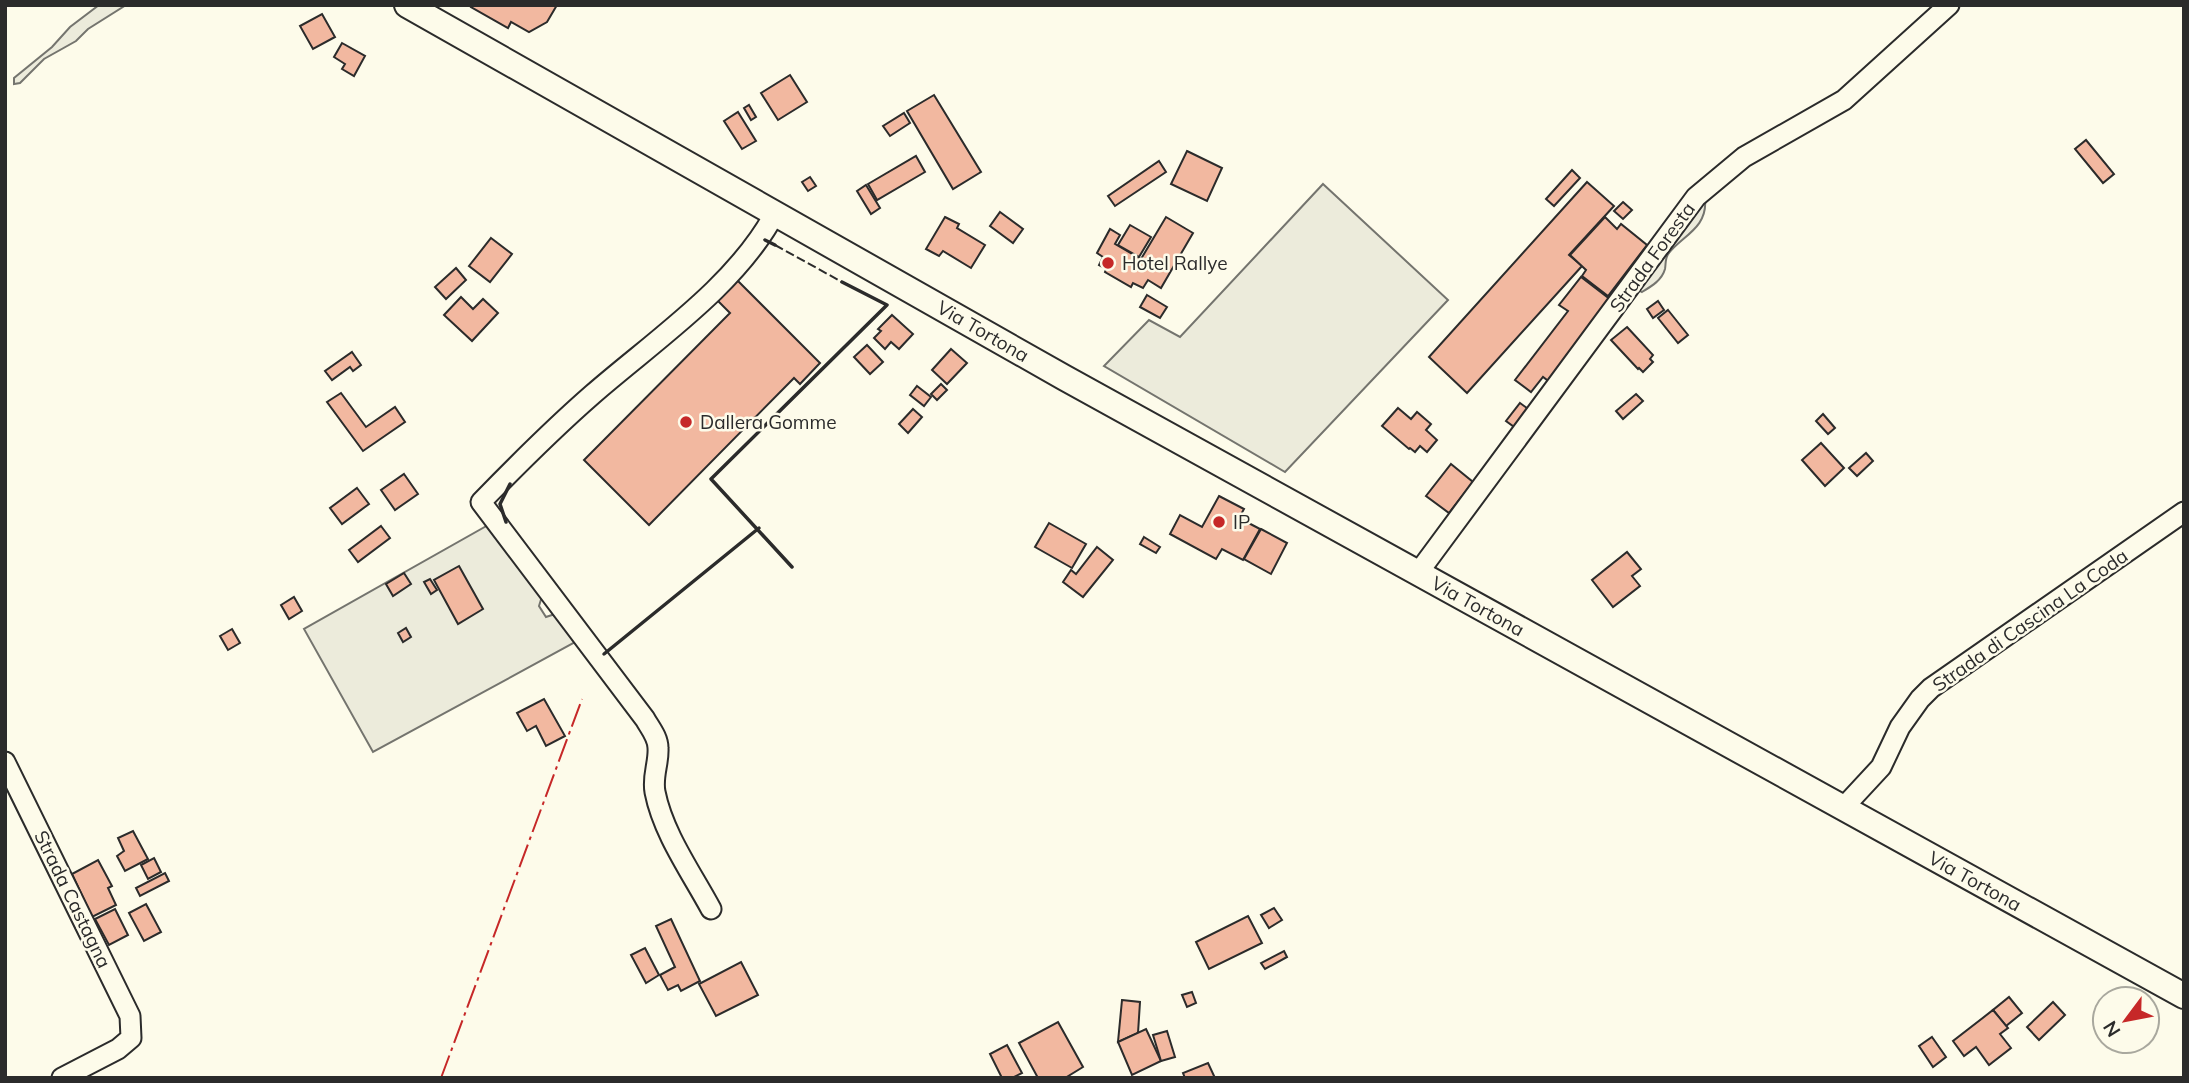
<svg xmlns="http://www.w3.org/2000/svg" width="2189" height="1083" font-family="Mulish,sans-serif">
<rect width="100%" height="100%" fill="#fdfbea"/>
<g fill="#ecebdb" stroke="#74746e" stroke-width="2">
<polygon points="99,5 126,5 88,29 76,41 44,59 20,83 14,84 14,78 52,47 70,27"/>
<polygon points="1323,184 1448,300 1285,472 1104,366 1149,320 1180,337"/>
<path d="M1705 199C1708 228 1682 236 1669 253 1665 257 1666 263 1665 269 1662 280 1652 286 1642 292L1638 290Z"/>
<polygon points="490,524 543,593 539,606 546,617 558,613 579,640 373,752 304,629"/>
</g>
<g fill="#f2b8a0" stroke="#2b2b2b" stroke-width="2">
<polygon points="472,5 557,5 547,22 529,32 511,22 508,28 471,7"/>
<polygon points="322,14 335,37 313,49 300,26"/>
<polygon points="342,43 365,56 354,76 342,69 345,64 334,57"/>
<polygon points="790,75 807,102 778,120 761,93"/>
<polygon points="934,95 981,172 953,189 907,111"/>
<polygon points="749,105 756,117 751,120 744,108"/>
<polygon points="738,112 756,141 742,149 724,121"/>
<polygon points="904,113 910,123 890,136 883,126"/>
<polygon points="2086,140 2114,174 2103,183 2075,149"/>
<polygon points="1187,151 1222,168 1207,201 1171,184"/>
<polygon points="916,156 925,172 877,200 868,184"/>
<polygon points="1159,161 1166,172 1115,206 1108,196"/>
<polygon points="1572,170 1580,178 1554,206 1546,199"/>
<polygon points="810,177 816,186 808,191 802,182"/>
<polygon points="1587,182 1614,206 1569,255 1582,266 1467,393 1429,357"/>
<polygon points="866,185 880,208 871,214 857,191"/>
<polygon points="1623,202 1632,210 1623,219 1614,211"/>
<polygon points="1000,212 1023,229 1013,243 990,226"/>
<polygon points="945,217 959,224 957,228 985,245 971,268 943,251 939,256 926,249"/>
<polygon points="1166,217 1193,233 1161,288 1148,280 1143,288 1133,283 1131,287 1105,272 1106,269 1099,265 1103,257 1097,253 1110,229 1120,235 1115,244 1141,259"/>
<polygon points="1605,217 1617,229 1621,224 1647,245 1608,296 1582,276 1586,270 1570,255"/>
<polygon points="1130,225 1151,237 1139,257 1118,245"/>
<polygon points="491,238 512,254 490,282 469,266"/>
<polygon points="456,268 466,280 446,299 435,287"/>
<polygon points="1581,277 1611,300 1551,383 1543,377 1531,392 1515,380 1568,311 1559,305"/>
<polygon points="737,280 820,363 800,384 794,378 649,525 584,460 730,313 717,300"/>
<polygon points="1147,295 1167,307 1160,318 1140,307"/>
<polygon points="461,297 473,309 483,299 498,313 472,341 444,315"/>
<polygon points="1658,301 1664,310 1653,318 1647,309"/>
<polygon points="1668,310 1688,335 1678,343 1658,318"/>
<polygon points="892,315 913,334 899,349 891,342 885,349 874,338 881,331 878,329"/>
<polygon points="1627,327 1653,355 1650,359 1653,362 1643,372 1639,368 1638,369 1611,340"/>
<polygon points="867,345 883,362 870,374 854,357"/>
<polygon points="951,349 967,363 947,384 932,370"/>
<polygon points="352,352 361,365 353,371 350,367 332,380 325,371"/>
<polygon points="941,384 947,390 937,400 931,394"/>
<polygon points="917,386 931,397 924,406 910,395"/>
<polygon points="341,393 366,427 395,407 405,422 363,451 327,402"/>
<polygon points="1636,394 1643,401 1623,419 1616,411"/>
<polygon points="1520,403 1531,411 1517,429 1506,421"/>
<polygon points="1398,408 1411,419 1417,412 1431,424 1426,430 1437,440 1427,452 1420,446 1415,452 1410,448 1409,449 1382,426"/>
<polygon points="913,409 922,417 908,433 899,424"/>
<polygon points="1823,414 1835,428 1828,434 1816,421"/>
<polygon points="1821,443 1844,468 1825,486 1802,460"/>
<polygon points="1866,453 1873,461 1857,476 1849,468"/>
<polygon points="1451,464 1473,482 1449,513 1426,496"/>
<polygon points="404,474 418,494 395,510 381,490"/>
<polygon points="357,488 369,504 342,524 330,508"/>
<polygon points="1219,496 1244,509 1239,518 1260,529 1243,560 1222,549 1216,559 1170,534 1180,515 1202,527"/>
<polygon points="1049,523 1086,544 1072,568 1035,547"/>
<polygon points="381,526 390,538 358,562 349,550"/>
<polygon points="1261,529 1287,543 1271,574 1244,559"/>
<polygon points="1144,537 1160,547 1156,553 1140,544"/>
<polygon points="1097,547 1113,560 1083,597 1063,582 1071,570 1076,574"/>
<polygon points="1627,552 1641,569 1632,576 1640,586 1613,607 1592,580"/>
<polygon points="459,566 483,609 458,624 434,580"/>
<polygon points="404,573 411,584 393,596 386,584"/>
<polygon points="430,579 437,590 431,594 424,582"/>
<polygon points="294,597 302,611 289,619 281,605"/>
<polygon points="406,628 411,637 403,642 398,633"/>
<polygon points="232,629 240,643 228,650 220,636"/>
<polygon points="544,699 565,736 546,746 536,726 527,731 517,713"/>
<polygon points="133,831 148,859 125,871 117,856 124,851 118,838"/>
<polygon points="154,858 161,872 148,879 141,865"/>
<polygon points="98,860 112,886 108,888 116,905 92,917 72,874"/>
<polygon points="165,873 169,881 140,896 136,888"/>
<polygon points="146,904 161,932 144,941 129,913"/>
<polygon points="1274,908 1282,920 1269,928 1261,915"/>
<polygon points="115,909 128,935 109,945 95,919"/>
<polygon points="1248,916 1262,943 1209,969 1196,942"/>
<polygon points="671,919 700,981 681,991 678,985 668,990 660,975 675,967 656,926"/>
<polygon points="645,948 659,975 646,983 631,955"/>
<polygon points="1284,951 1287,957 1265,969 1261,963"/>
<polygon points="741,962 758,995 716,1016 699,984"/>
<polygon points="1192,992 1196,1003 1187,1007 1182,995"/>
<polygon points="2009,997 2022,1013 2006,1026 1993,1010"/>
<polygon points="1122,1000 1140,1002 1138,1033 1118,1042"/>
<polygon points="2053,1002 2065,1015 2039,1040 2027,1027"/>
<polygon points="1993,1010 2008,1028 2000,1034 2011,1048 1989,1065 1976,1047 1964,1056 1953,1041"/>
<polygon points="1058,1022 1083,1067 1065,1078 1038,1078 1019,1043"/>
<polygon points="1146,1029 1161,1061 1132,1075 1118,1042"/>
<polygon points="1167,1031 1175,1057 1161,1061 1153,1035"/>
<polygon points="1932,1037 1946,1057 1933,1067 1919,1046"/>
<polygon points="1007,1045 1022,1073 1012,1078 1002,1078 990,1054"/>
<polygon points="1208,1063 1215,1078 1185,1078 1183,1073"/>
</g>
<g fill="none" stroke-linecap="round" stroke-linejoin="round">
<defs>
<g id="minor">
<polyline points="1418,573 1696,197 1744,157 1844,100 1949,5"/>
<polyline points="5,762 130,1016 131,1038 118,1049 62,1078"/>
<polyline points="1843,808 1881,767 1900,727 1920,699 1931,688 2184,512"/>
<path d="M711 909C691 872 663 833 655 792 652 776 659 763 658 748 658 737 650 728 645 719L481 502C517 465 554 428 593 394 655 340 736 286 775 213"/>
</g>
<polyline id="major" points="407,5 1065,378 2184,996"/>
</defs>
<use href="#minor" stroke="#2b2b2b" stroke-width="23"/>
<use href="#major" stroke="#2b2b2b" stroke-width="28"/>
<use href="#minor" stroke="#fdfbea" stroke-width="19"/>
<use href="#major" stroke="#fdfbea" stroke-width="24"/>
<polyline stroke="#2b2b2b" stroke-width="2" stroke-dasharray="9 3.5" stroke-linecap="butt" points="775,245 842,282"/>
<g stroke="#2b2b2b" stroke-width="3.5">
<polyline points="765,240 775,245"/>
<polyline points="506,522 500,504 510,484"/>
<polyline points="792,567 711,479 887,305 842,282"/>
<polyline points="604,654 759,528"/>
</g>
<polyline stroke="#c62828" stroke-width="2" stroke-dasharray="24 5 3.5 5" stroke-linecap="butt" points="441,1078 582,699"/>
</g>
<g fill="#c62828" stroke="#fdfbea" stroke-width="2.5">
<circle cx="1108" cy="263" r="7"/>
<circle cx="686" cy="422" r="7"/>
<circle cx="1219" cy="522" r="7"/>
</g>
<g text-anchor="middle" stroke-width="5" stroke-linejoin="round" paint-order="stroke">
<g font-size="19" fill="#2b2b2b" stroke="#fdfbea">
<text transform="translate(1652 257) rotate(-54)" y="7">Strada Foresta</text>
<text transform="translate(983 331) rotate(30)" y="7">Via Tortona</text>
<text transform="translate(1478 606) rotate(29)" y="7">Via Tortona</text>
<text transform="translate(2030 620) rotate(-35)" y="7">Strada di Cascina La Coda</text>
<text transform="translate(1975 881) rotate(29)" y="7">Via Tortona</text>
<text transform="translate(73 899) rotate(64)" y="7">Strada Castagna</text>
</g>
<g font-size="19" fill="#2b2b2b" stroke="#fdfbea" text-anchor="start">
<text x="1122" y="270">Hotel Rallye</text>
<text x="700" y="429">Dallera Gomme</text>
<text x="1233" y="529">IP</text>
</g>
</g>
<rect width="2189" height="1083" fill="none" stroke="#2b2b2b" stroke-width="14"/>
<g transform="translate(2126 1020) rotate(238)"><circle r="33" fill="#fdfbea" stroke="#a9a89e" stroke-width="2"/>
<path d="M0-5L12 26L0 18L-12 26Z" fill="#c62828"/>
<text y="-10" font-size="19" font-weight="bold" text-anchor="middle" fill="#2b2b2b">N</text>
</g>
</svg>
